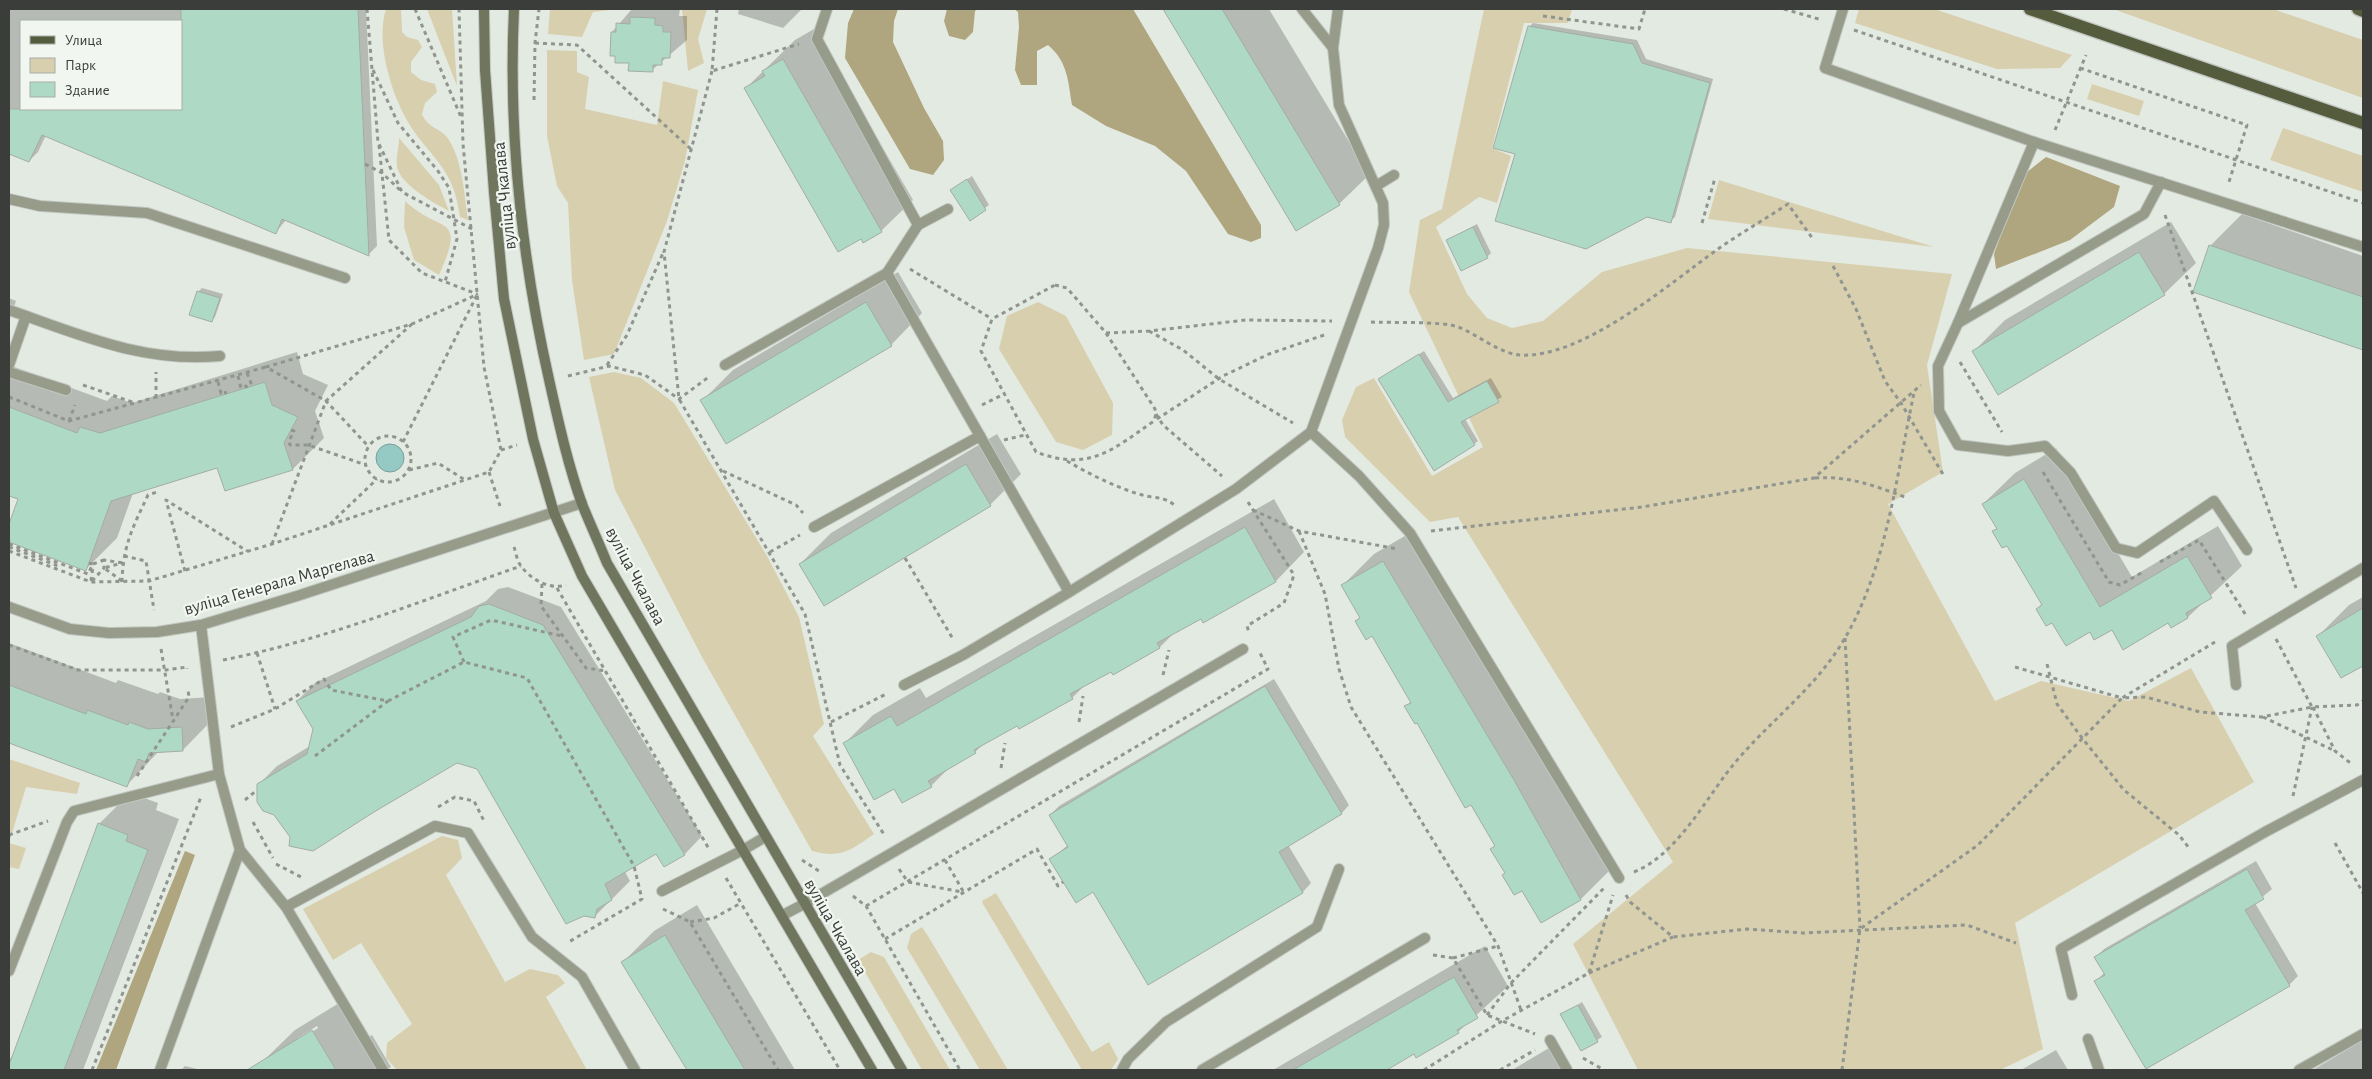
<svg xmlns="http://www.w3.org/2000/svg" width="2372" height="1079" font-family="'Alegreya Sans',sans-serif">
<rect width="100%" height="100%" fill="#e3eae2"/>
<g fill="#d8cfae">
<path d="M386 9H401L402 32 407 37 418 40 422 47 411 62V72L421 80 435 84 437 92 425 103 422 114C428 129 442 128 449 140 463 163 464 194 468 220L460 217C458 205 456 194 451 183 442 162 423 146 411 127 392 97 375 43 386 9Z"/>
<polygon points="427,9 452,9 457,86"/>
<polygon points="550,9 618,9 593,12 582,37 548,34"/>
<polygon points="682,9 707,9 698,39 704,63 688,71"/>
<polygon points="1484,9 1572,9 1568,23 1524,23 1492,148 1511,156 1497,203 1479,197 1436,227 1467,294 1487,318 1512,328 1543,321 1602,272 1687,248 1952,274 1927,365 1943,472 1888,504 1995,701 2041,681 2129,701 2191,668 2254,782 2015,923 2043,1049 2000,1070 1638,1070 1573,944 1673,862 1458,517 1430,522 1345,437 1342,420 1356,387 1374,378 1432,476 1483,447 1409,292 1420,220 1442,209"/>
<polygon points="1859,9 1934,9 2072,55 2060,68 1997,69 1855,23"/>
<polygon points="2113,9 2273,9 2363,40 2363,98"/>
<polygon points="547,50 577,51 577,72 589,77 585,109 657,125 663,81 698,90 685,161 667,221 614,354 584,360 572,280 568,203 557,186 547,136"/>
<polygon points="2092,84 2144,101 2139,116 2087,99"/>
<polygon points="2283,128 2363,156 2363,192 2270,160"/>
<path d="M399 138 439 185 449 211C434 203 399 184 397 166 396 157 399 147 399 138Z"/>
<polygon points="1719,180 1934,247 1708,219"/>
<path d="M405 201C441 235 467 212 439 275L414 260 404 227Z"/>
<polygon points="1038,302 1066,316 1113,403 1112,435 1083,450 1056,442 999,349 1007,316"/>
<path d="M614 372 641 378 674 403 767 556 799 617 824 724 813 736 874 834C851 850 841 859 812 851L702 657 615 490 589 377Z"/>
<polygon points="9,759 80,783 77,794 26,787 9,843 26,848 19,869 9,867"/>
<polygon points="442,836 458,840 462,858 446,875 505,982 530,969 558,975 565,983 546,997 587,1070 433,1070 432,1069 397,1070 386,1058 387,1043 412,1024 361,943 333,960 303,909"/>
<polygon points="996,893 1092,1052 1109,1042 1118,1059 1111,1070 1082,1070 983,904 982,901"/>
<polygon points="922,927 928,936 1008,1070 980,1070 907,948 911,934"/>
<polygon points="871,952 884,957 950,1070 922,1070 858,960"/>
</g>
<g fill="#afa57e">
<polygon points="854,9 898,9 894,21 893,42 924,108 943,141 944,160 933,175 910,169 845,58 848,23"/>
<polygon points="947,9 978,9 975,11 973,32 965,40 949,36 944,21"/>
<path d="M1014 9H1133L1261 225V238L1251 242 1228 234 1186 171 1155 146 1106 126 1072 105C1068 81 1068 62 1048 45L1037 51V85H1021L1015 70 1019 27 1018 12Z"/>
<polygon points="2046,157 2120,186 2114,207 2070,240 1996,269 1994,254 2022,176"/>
<polygon points="185,851 195,855 116,1070 96,1070"/>
</g>
<circle fill="#95c9c3" stroke="#7a9f9a" cx="390" cy="458" r="14"/>
<g fill="#0003" fill-rule="evenodd">
<path d="M9 9H366L377 246 369 254 286 220 276 232 46 135 38 152 29 161 9 153ZM21 21H181V109H21Z"/>
<polygon points="632,9 680,9 679,16 687,16 687,40 652,70 630,62 612,32"/>
<polygon points="739,9 802,9 783,28 738,14"/>
<polygon points="1165,9 1269,9 1369,175 1339,204 1296,230"/>
<polygon points="1533,23 1637,40 1646,59 1713,79 1675,217 1670,221 1517,153 1529,27"/>
<polygon points="814,29 913,200 881,231 863,241 746,88 795,40"/>
<polygon points="972,176 989,205 970,219 952,190"/>
<polygon points="2242,214 2363,256 2363,349 2195,291 2210,246"/>
<polygon points="2171,222 2196,263 2164,294 1974,351 2005,320"/>
<polygon points="1477,224 1491,253 1487,257 1448,240"/>
<polygon points="898,272 922,313 891,345 702,401 733,370"/>
<polygon points="202,288 223,294 215,317 211,321 198,292"/>
<polygon points="9,298 16,301 9,321"/>
<polygon points="1424,351 1453,398 1491,378 1502,397 1465,419 1478,441 1474,444 1380,379"/>
<polygon points="297,352 303,374 328,385 315,411 324,438 293,469 218,467 133,493 117,538 86,569 9,541 9,528 19,499 9,495 9,365 107,401 112,396 132,403"/>
<polygon points="997,434 1021,474 990,505 800,564 831,533"/>
<polygon points="2056,448 2132,577 2218,526 2242,566 2188,617 2171,626 2168,622 2090,631 2052,621 2037,609 2042,604 2007,544 1993,532 1997,528 1983,504 2015,473"/>
<polygon points="1274,499 1304,552 1276,581 1204,621 1202,618 1174,633 1160,647 1086,684 1072,698 1019,728 1017,724 986,742 975,752 951,766 931,786 894,787 844,744 873,715 920,688 926,698"/>
<polygon points="1415,530 1544,749 1612,868 1581,899 1541,922 1522,889 1506,873 1492,849 1496,845 1471,803 1406,707 1411,701 1372,635 1356,621 1361,617 1343,585 1374,554"/>
<polygon points="508,587 561,607 702,836 685,854 665,866 656,852 624,870 630,881 595,916 478,768 456,762 292,836 259,784 277,766 310,746 315,729 297,701 315,683 486,601 498,589"/>
<polygon points="2363,597 2363,664 2342,677 2318,636 2349,605"/>
<polygon points="9,643 116,683 118,680 158,694 160,692 180,699 212,697 213,719 183,750 159,751 127,785 9,742"/>
<polygon points="1274,679 1349,805 1341,814 1288,845 1311,883 1303,892 1149,983 1093,890 1051,859 1068,845 1050,815 1059,806"/>
<polygon points="130,793 158,803 156,810 179,819 83,1070 9,1070 9,1060 15,1052 99,824"/>
<polygon points="2256,861 2272,889 2255,903 2298,976 2289,985 2096,981 2105,972 2096,957 2104,949"/>
<polygon points="697,905 795,1070 687,1070 623,962 654,931"/>
<polygon points="1485,946 1508,986 1458,1032 1414,1053 1386,1070 1273,1070"/>
<path d="M344 1000 367 1038 372 1035 391 1067 387 1070H269L263 1061 295 1030ZM317 1026 318 1028 298 1041V1038Z"/>
<polygon points="1582,1002 1602,1037 1581,1050 1562,1015"/>
<polygon points="2363,1040 2363,1070 2313,1070"/>
<polygon points="1549,1048 1563,1070 1512,1070"/>
<polygon points="2056,1050 2068,1070 2021,1070"/>
<polygon points="185,1066 201,1070 181,1070"/>
</g>
<g fill="#aedac5" stroke="#a3aca7">
<polygon points="181,9 358,9 369,256 282,219 276,234 42,135 29,162 9,154 9,109 181,109"/>
<polygon points="1163,9 1222,9 1340,205 1296,231"/>
<polygon points="630,17 655,18 655,25 663,26 663,32 671,32 670,58 662,58 662,65 653,65 653,72 628,71 629,63 615,63 615,56 610,56 611,32 616,32 616,23 630,24"/>
<polygon points="1528,26 1633,44 1642,63 1710,83 1671,223 1647,217 1586,249 1495,221 1515,154 1493,148"/>
<polygon points="783,59 882,232 863,243 861,239 838,252 744,88 765,76 762,71"/>
<polygon points="967,179 986,210 970,221 950,190"/>
<polygon points="1473,227 1488,258 1461,271 1446,240"/>
<polygon points="2209,245 2363,297 2363,350 2193,292"/>
<polygon points="2139,252 2165,295 1998,395 1972,351"/>
<polygon points="197,291 220,298 212,322 189,315"/>
<polygon points="866,302 892,346 726,444 700,400"/>
<polygon points="1419,354 1448,402 1487,381 1499,402 1461,422 1475,445 1434,471 1378,379"/>
<polygon points="265,382 272,405 298,417 284,443 293,470 225,491 217,468 111,501 86,571 9,542 9,524 18,499 9,496 9,407 77,433 80,427 100,433"/>
<polygon points="966,464 991,506 824,606 799,564"/>
<polygon points="2024,479 2100,607 2187,556 2212,598 2186,613 2188,618 2171,628 2168,623 2123,650 2112,630 2094,640 2090,632 2066,646 2052,623 2046,626 2036,609 2042,605 2007,546 2002,548 1992,531 1997,529 1982,504"/>
<polygon points="1245,527 1276,582 1203,623 1201,619 1157,643 1160,648 1113,675 1111,672 1070,694 1073,699 1019,729 1017,726 974,750 976,753 928,781 932,787 902,803 894,789 874,800 843,743 891,716 897,726"/>
<polygon points="1383,561 1514,780 1581,900 1541,923 1522,891 1514,895 1502,875 1505,873 1490,849 1495,846 1471,805 1465,808 1417,723 1415,724 1404,706 1411,703 1372,636 1366,640 1355,621 1360,618 1341,585"/>
<polygon points="489,604 543,625 685,855 664,867 656,854 605,884 612,900 597,909 595,918 584,916 566,924 477,769 457,763 374,812 313,851 289,846 290,837 274,815 263,811 257,802 257,784 307,754 313,729 296,701 471,617 479,606"/>
<polygon points="2363,608 2363,666 2341,678 2316,636"/>
<polygon points="9,685 86,714 87,710 128,725 129,722 148,729 182,727 183,751 149,753 146,762 138,759 127,787 41,755 9,743"/>
<polygon points="1265,686 1342,814 1279,852 1303,893 1148,985 1093,892 1076,903 1049,859 1068,847 1049,815"/>
<polygon points="98,823 128,835 126,841 148,850 64,1070 9,1070 9,1065"/>
<polygon points="2247,869 2264,899 2245,910 2290,986 2146,1069 2094,981 2105,975 2094,957"/>
<polygon points="665,935 690,978 745,1070 687,1070 621,962"/>
<polygon points="1454,977 1478,1018 1457,1030 1459,1033 1416,1058 1414,1054 1387,1070 1293,1070"/>
<polygon points="1578,1005 1598,1042 1581,1051 1560,1014"/>
<polygon points="312,1030 336,1070 247,1070"/>
</g>
<g fill="none" stroke-linecap="round" stroke-linejoin="round">
<defs>
<g id="service">
<polyline points="827,9 817,39 918,225 887,273 1069,592"/>
<polyline points="1302,9 1333,48"/>
<polyline points="1843,9 1825,68 2034,142 2363,247"/>
<polyline points="2034,142 1958,323 1938,366 1939,411 1958,445 2008,451 2045,446 2071,473 2116,548 2137,553 2214,501 2247,550"/>
<polyline points="1376,186 1394,175"/>
<polyline points="9,199 40,206 147,213 345,278"/>
<polyline points="918,225 948,209"/>
<path d="M9 310C81 335 142 363 220 356"/>
<polyline points="1958,323 2144,214 2161,182"/>
<polyline points="9,365 26,316"/>
<polyline points="725,365 887,273"/>
<polyline points="9,372 66,390"/>
<polyline points="1311,432 1359,476 1410,533 1619,878"/>
<polyline points="814,527 980,436"/>
<polyline points="201,625 219,774 240,850 286,907 383,1070"/>
<polyline points="904,685 963,655 1066,594 1236,489 1311,432 1378,248 1384,225 1383,203 1339,105 1333,48 1338,9"/>
<polyline points="2236,685 2232,646 2363,568"/>
<polyline points="662,891 743,850"/>
<polyline points="804,904 1243,649"/>
<polyline points="286,907 435,826 468,833 532,937 582,977 635,1070"/>
<polyline points="9,971 67,822 74,811 219,774"/>
<polyline points="2072,995 2061,949 2265,832 2363,780"/>
<polyline points="2088,1039 2099,1070"/>
<polyline points="1550,1040 1567,1070"/>
<polyline points="160,1070 240,850"/>
<polyline points="1122,1070 1128,1059 1166,1022 1317,927 1339,869"/>
<polyline points="1202,1070 1425,938"/>
<polyline points="2299,1070 2363,1034"/>
</g>
<g id="minor">
<polyline points="9,607 70,629 109,633 157,632 201,625 297,596 582,503"/>
<polyline points="743,850 765,837"/>
<polyline points="783,915 804,904"/>
</g>
<g id="secondary">
<polyline points="484,9 485,70 494,192 504,299 533,439 554,513 582,576 872,1070"/>
<path d="M514 9C508 135 522 261 550 384 559 424 568 465 582 504 590 524 599 543 607 563L902 1070"/>
</g>
<g id="primary">
<polyline points="2030,9 2363,123"/>
<polyline points="2358,9 2363,11"/>
</g>
</defs>
<use href="#service" stroke="#c1c7c0" stroke-width="12"/>
<use href="#minor" stroke="#c1c7c0" stroke-width="12"/>
<use href="#secondary" stroke="#c1c7c0" stroke-width="12"/>
<use href="#primary" stroke="#c1c7c0" stroke-width="15"/>
<g stroke="#90958f" stroke-width="3" stroke-dasharray="4 4" stroke-linecap="butt">
<polyline points="367,9 378,142 402,192 472,229"/>
<polyline points="415,9 461,117"/>
<polyline points="717,9 712,71 799,44"/>
<polyline points="1784,9 1822,20"/>
<polyline points="1543,16 1639,29 1645,9"/>
<polyline points="1854,30 2363,203"/>
<polyline points="535,43 577,45 692,150"/>
<polyline points="2080,68 2247,125 2228,185"/>
<polyline points="373,70 398,123 438,171 449,188 457,239 445,282"/>
<polyline points="712,71 664,252 679,399 805,614 840,765 885,836"/>
<polyline points="534,100 535,43 539,9"/>
<polyline points="2055,130 2086,55"/>
<polyline points="379,145 389,240 422,273 477,294"/>
<polyline points="365,164 382,173 400,190"/>
<polyline points="2165,215 2296,588"/>
<polyline points="1702,223 1715,178"/>
<polyline points="1833,266 1856,309 1885,381 1901,403 1944,476"/>
<polyline points="910,269 992,319"/>
<path d="M1055 285 1067 288 1106 333 1155 409 1156 414 1154 421C1112 450 1090 472 1036 452L981 351 992 319Z"/>
<path d="M1371 322C1389 323 1444 321 1458 327 1477 334 1500 354 1520 355 1582 359 1669 284 1718 249 1741 233 1765 219 1788 204L1813 239"/>
<polyline points="412,324 326,401 266,367 412,324 478,294"/>
<polyline points="1149,331 1183,350 1219,379 1293,423"/>
<polyline points="1106,333 1149,331 1246,320 1332,321"/>
<polyline points="1960,362 2002,432"/>
<polyline points="607,365 627,335 663,253"/>
<polyline points="247,373 251,383 253,382"/>
<polyline points="238,376 241,388 246,386 247,388"/>
<polyline points="568,376 609,366 645,375 679,399 710,376"/>
<polyline points="218,382 221,393 225,391 226,394"/>
<polyline points="83,385 135,403"/>
<polyline points="9,397 69,421 266,367"/>
<polyline points="156,398 156,372"/>
<polyline points="982,405 1004,394"/>
<polyline points="1156,414 1163,425 1222,476"/>
<polyline points="1157,419 1223,376 1269,354 1327,334"/>
<polyline points="69,421 75,405"/>
<polyline points="291,430 294,431 289,441 290,445 308,445 366,465"/>
<circle cx="388" cy="459" r="23"/>
<polyline points="1004,440 1025,435"/>
<polyline points="403,442 477,295"/>
<polyline points="501,450 517,445"/>
<path d="M1067 461C1091 475 1119 489 1146 496 1157 498 1168 498 1175 506"/>
<polyline points="409,470 438,463 465,480"/>
<polyline points="723,471 796,505 803,513"/>
<polyline points="489,472 500,506"/>
<polyline points="2043,472 2109,582 2120,585 2143,572"/>
<path d="M1815 478C1850 476 1872 485 1905 497"/>
<polyline points="1248,502 1294,575 1284,603 1247,626 1249,632"/>
<polyline points="1253,510 1299,531 1398,549"/>
<polyline points="330,524 377,479"/>
<polyline points="1299,531 1325,594 1339,669 1351,707 1498,946 1521,1010"/>
<polyline points="1431,531 1642,507 1814,478 1921,385"/>
<polyline points="9,544 88,574 93,564 89,563"/>
<polyline points="272,544 326,401 369,447"/>
<polyline points="9,547 56,565 55,569"/>
<path d="M514 547C516 553 517 561 521 566 531 580 550 590 566 585"/>
<polyline points="9,551 91,582 149,581 272,544 489,472 501,450 484,367 463,144 459,9"/>
<polyline points="770,552 800,535"/>
<polyline points="124,556 146,561 154,610"/>
<polyline points="905,558 953,639"/>
<polyline points="2160,562 2199,540 2247,617"/>
<polyline points="93,564 104,560"/>
<polyline points="185,571 166,500 247,551"/>
<polyline points="91,581 93,567"/>
<polyline points="92,581 104,568 104,560 123,563"/>
<polyline points="122,581 104,568 122,563"/>
<path d="M122 582C123 545 133 527 148 495L157 492"/>
<polyline points="542,584 541,606 586,668 606,671"/>
<polyline points="557,588 709,849"/>
<polyline points="1845,638 1860,928"/>
<polyline points="2276,639 2312,707 2357,705 2363,701"/>
<polyline points="9,645 78,670 166,670 187,667 187,669"/>
<polyline points="161,649 173,720"/>
<polyline points="257,653 275,709"/>
<path d="M223 660C325 640 423 600 521 566"/>
<polyline points="464,662 453,637 491,620 562,636"/>
<polyline points="2047,664 2057,704 2082,738 2124,790 2179,835 2189,848"/>
<polyline points="2015,667 2122,698 2215,642"/>
<polyline points="1163,675 1169,650"/>
<polyline points="2313,707 2335,751 2353,765"/>
<polyline points="2263,717 2335,751"/>
<polyline points="831,722 888,693"/>
<polyline points="1079,722 1083,696"/>
<polyline points="231,727 275,709 324,679 331,690 388,701 464,662 527,678 634,866 642,899 567,943"/>
<polyline points="315,756 388,701"/>
<polyline points="1001,768 1005,743"/>
<polyline points="137,776 189,697 188,690"/>
<polyline points="2293,796 2312,707"/>
<polyline points="245,800 257,790"/>
<polyline points="438,807 455,797 474,801 484,821"/>
<polyline points="253,822 273,858"/>
<polyline points="9,835 48,821"/>
<polyline points="2335,843 2363,893"/>
<polyline points="802,860 822,873"/>
<polyline points="945,860 963,891"/>
<polyline points="276,864 301,877"/>
<polyline points="899,869 908,882 962,892"/>
<path d="M1634 872C1674 856 1702 806 1726 774 1757 733 1799 702 1829 662 1885 588 1895 481 1914 393"/>
<polyline points="726,878 840,1070"/>
<polyline points="1626,895 1630,902 1673,937 1747,929 1803,933 1967,925 2016,943"/>
<polyline points="853,896 866,906 960,1070"/>
<polyline points="866,906 1268,669 1260,653"/>
<polyline points="663,909 690,922 778,1070"/>
<polyline points="690,922 714,918 741,903"/>
<polyline points="885,939 1037,849 1058,886 1063,882"/>
<polyline points="1433,955 1453,958 1487,1015 1535,1034"/>
<polyline points="1453,958 1498,946"/>
<polyline points="1589,973 1673,937"/>
<polyline points="1487,1015 1511,983 1605,887"/>
<polyline points="1583,1058 1604,1070"/>
<polyline points="92,1070 201,797"/>
<polyline points="1424,1070 1502,1021 1589,973 1613,895"/>
<polyline points="1500,1070 1535,1050"/>
<polyline points="1842,1070 1860,929 1978,845 2122,698 2146,697 2200,712 2262,717 2312,707"/>
</g>
<use href="#service" stroke="#969b8a" stroke-width="10"/>
<use href="#minor" stroke="#969b8a" stroke-width="10"/>
<use href="#secondary" stroke="#70755d" stroke-width="10"/>
<use href="#primary" stroke="#555b3d" stroke-width="12"/>
</g>
<g text-anchor="middle" stroke-width="4.5" stroke-linejoin="round" paint-order="stroke">
<g font-size="18" fill="#3b3d3a" stroke="#f1f7f0">
<text transform="translate(504 196) rotate(-96)" y="6">вуліца Чкалава</text>
<text transform="translate(636 576) rotate(62)" y="6">вуліца Чкалава</text>
<text transform="translate(279 582) rotate(-16)" y="6">вуліца Генерала Маргелава</text>
<text transform="translate(836 927) rotate(60)" y="6">вуліца Чкалава</text>
</g>
</g>
<rect width="2372" height="1079" fill="none" stroke="#3b3d3a" stroke-width="20"/>
<rect x="20" y="20" width="162" height="90" fill="#f1f7f0" stroke="#a8ada7"/>
<rect x="30" y="36" width="25" height="8" fill="#555b3d" stroke="#a8ada7"/>
<text x="65" y="45" font-size="15" fill="#3b3d3a">Улица</text>
<rect x="30" y="58" width="25" height="15" fill="#d8cfae" stroke="#a8ada7"/>
<text x="65" y="70" font-size="15" fill="#3b3d3a">Парк</text>
<rect x="30" y="82" width="25" height="15" fill="#aedac5" stroke="#a8ada7"/>
<text x="65" y="95" font-size="15" fill="#3b3d3a">Здание</text>
</svg>
